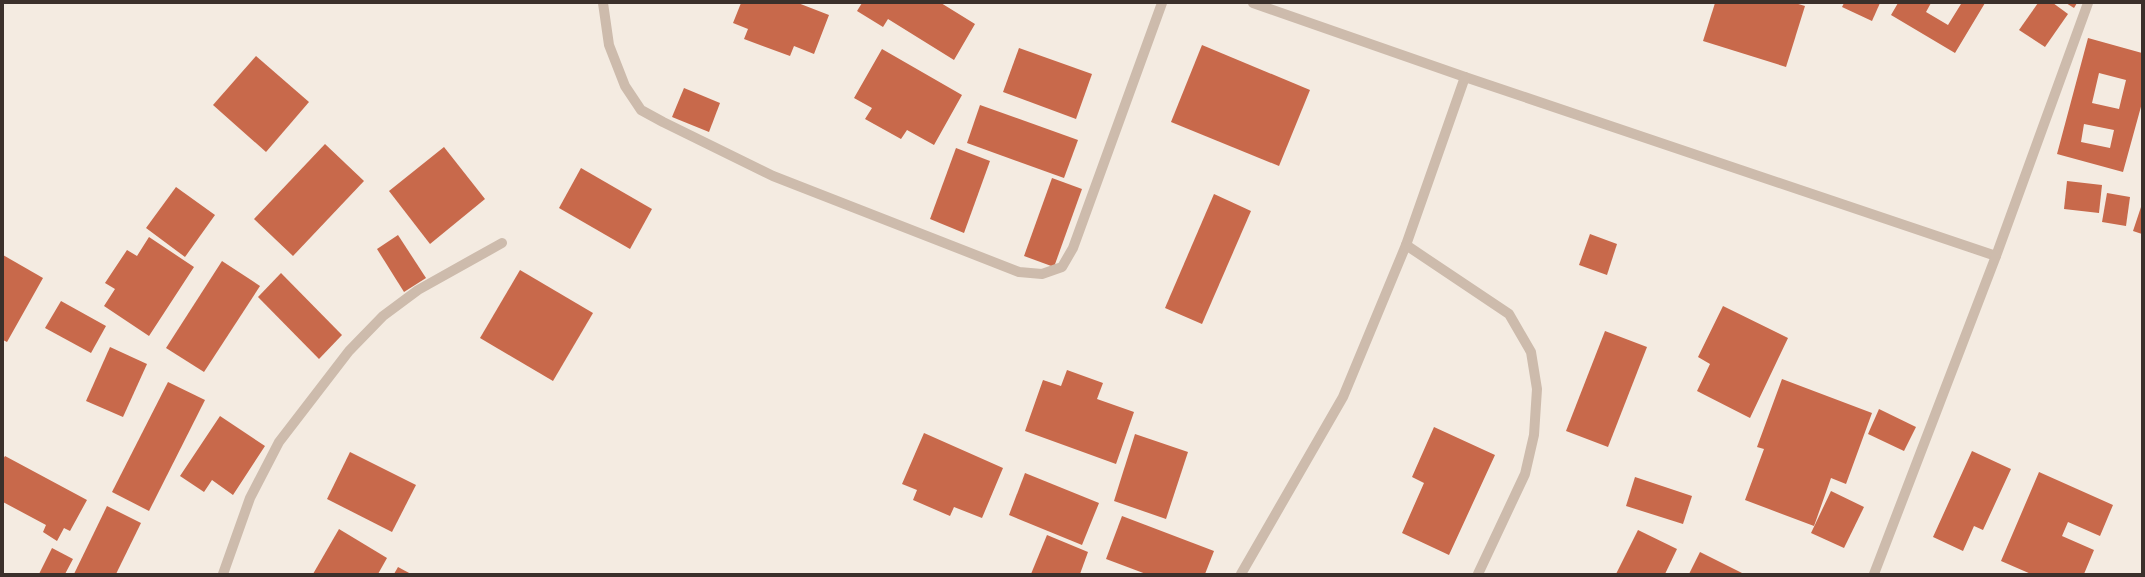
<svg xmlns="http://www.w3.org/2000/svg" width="2145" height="577" font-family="Rubik,sans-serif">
<rect width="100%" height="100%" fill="#f4ebe1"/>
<g fill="#c8694b" fill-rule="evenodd">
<polygon points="741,3 798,3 829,15 814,54 794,46 790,56 744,39 748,29 733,23"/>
<polygon points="862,3 941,3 975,24 954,60 888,19 883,27 857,11"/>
<polygon points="1715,3 1795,3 1805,6 1786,67 1703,41"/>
<polygon points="1844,3 1880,3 1872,21 1842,7"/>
<polygon points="1898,3 1931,3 1926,12 1948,25 1961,4 1959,3 1985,3 1955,53 1891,15"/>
<polygon points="2038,3 2053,3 2068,14 2045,47 2019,30"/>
<polygon points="2066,3 2077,3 2074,8"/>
<path d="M2088 38 2142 53V103L2123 172 2057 154ZM2099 73 2126 80 2119 109 2092 103ZM2084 124 2114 130 2110 148 2081 142Z"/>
<polygon points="1202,45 1310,90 1279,166 1171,122"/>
<polygon points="1019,48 1092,74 1076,119 1003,92"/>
<polygon points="882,49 962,95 934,145 907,130 901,139 865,119 872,108 854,98"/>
<polygon points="256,56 309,102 266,152 213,105"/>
<polygon points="684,88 720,103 709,132 672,117"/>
<polygon points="980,105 1078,140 1064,178 967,143"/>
<polygon points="325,144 364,181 293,256 254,219"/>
<polygon points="444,147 485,199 430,244 389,191"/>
<polygon points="956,148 990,161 964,233 930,219"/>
<polygon points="581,168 652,209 630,249 559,208"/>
<polygon points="1052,178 1082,189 1054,267 1024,256"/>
<polygon points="2067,181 2102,185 2099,213 2064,209"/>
<polygon points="176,187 215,215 185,257 146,228"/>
<polygon points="2107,193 2130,197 2126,226 2102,222"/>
<polygon points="1214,194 1251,211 1202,324 1165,308"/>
<polygon points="2142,204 2142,234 2133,231"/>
<polygon points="1590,234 1617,244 1607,275 1579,265"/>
<polygon points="398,235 426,278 404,292 377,249"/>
<polygon points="149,237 194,267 149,336 104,306 115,289 105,283 127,250 137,256"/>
<polygon points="3,255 43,278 7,342 3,340"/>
<polygon points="222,261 260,286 204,372 166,348"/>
<polygon points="520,270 593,313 553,381 480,338"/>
<polygon points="281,273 342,335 319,359 258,297"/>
<polygon points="61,301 106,326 91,353 45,328"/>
<polygon points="1723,306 1788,338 1750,418 1697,391 1710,364 1698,357"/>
<polygon points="1605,331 1647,347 1608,447 1566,431"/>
<polygon points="110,347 147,364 123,417 86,401"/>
<polygon points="1067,370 1103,383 1097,399 1134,412 1116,464 1025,431 1043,380 1061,386"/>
<polygon points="1782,379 1872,413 1846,484 1831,478 1814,526 1745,500 1764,449 1757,447"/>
<polygon points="168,382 205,400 149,511 112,492"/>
<polygon points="1879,409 1916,427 1904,451 1868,434"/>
<polygon points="220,416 265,446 233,495 212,480 204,492 180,476"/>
<polygon points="1434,427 1495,455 1449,555 1402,533 1424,483 1412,477"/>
<polygon points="924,433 1003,468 982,518 954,507 950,516 913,500 917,490 902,484"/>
<polygon points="1135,434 1188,452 1166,519 1114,501"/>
<polygon points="1972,451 2011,469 1983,530 1974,526 1963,551 1933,537"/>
<polygon points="350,452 416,485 392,532 327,499"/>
<polygon points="5,456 87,500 70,531 64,528 57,541 43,532 46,525 3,502 3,459"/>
<polygon points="2039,472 2113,505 2100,536 2068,522 2062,536 2094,550 2084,574 2031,574 2001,561"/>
<polygon points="1025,473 1099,503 1082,545 1009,515"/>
<polygon points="1635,477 1692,496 1683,524 1626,506"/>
<polygon points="1831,491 1864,507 1844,548 1811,533"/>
<polygon points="107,506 141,523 116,574 74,574"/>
<polygon points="1122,516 1214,551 1205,574 1146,574 1106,559"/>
<polygon points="339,529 387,558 378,574 313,574"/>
<polygon points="1638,530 1677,549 1665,574 1616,574"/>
<polygon points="1047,535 1088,552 1080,574 1031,574"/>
<polygon points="52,548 73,559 65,574 39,574"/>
<polygon points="1700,552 1744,574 1689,574"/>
<polygon points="398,567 411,574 394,574"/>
</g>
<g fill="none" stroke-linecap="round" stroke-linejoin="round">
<g stroke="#cdbbac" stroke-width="10">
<polyline points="603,3 609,45 625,86 641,110 663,122 773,176 1019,272 1042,274 1062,267 1073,248 1162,3"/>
<polyline points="1253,3 1465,77 1996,256"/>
<polyline points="1406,245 1509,314 1531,352 1537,389 1534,435 1525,474 1478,574"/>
<polyline points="223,574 250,498 279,442 349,351 383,316 418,290 502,243"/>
<polyline points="1241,574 1343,397 1406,245 1465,77"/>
<polyline points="1874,574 1996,256 2088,3"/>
</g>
</g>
<rect width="2145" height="577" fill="none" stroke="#3b302b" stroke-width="8"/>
</svg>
